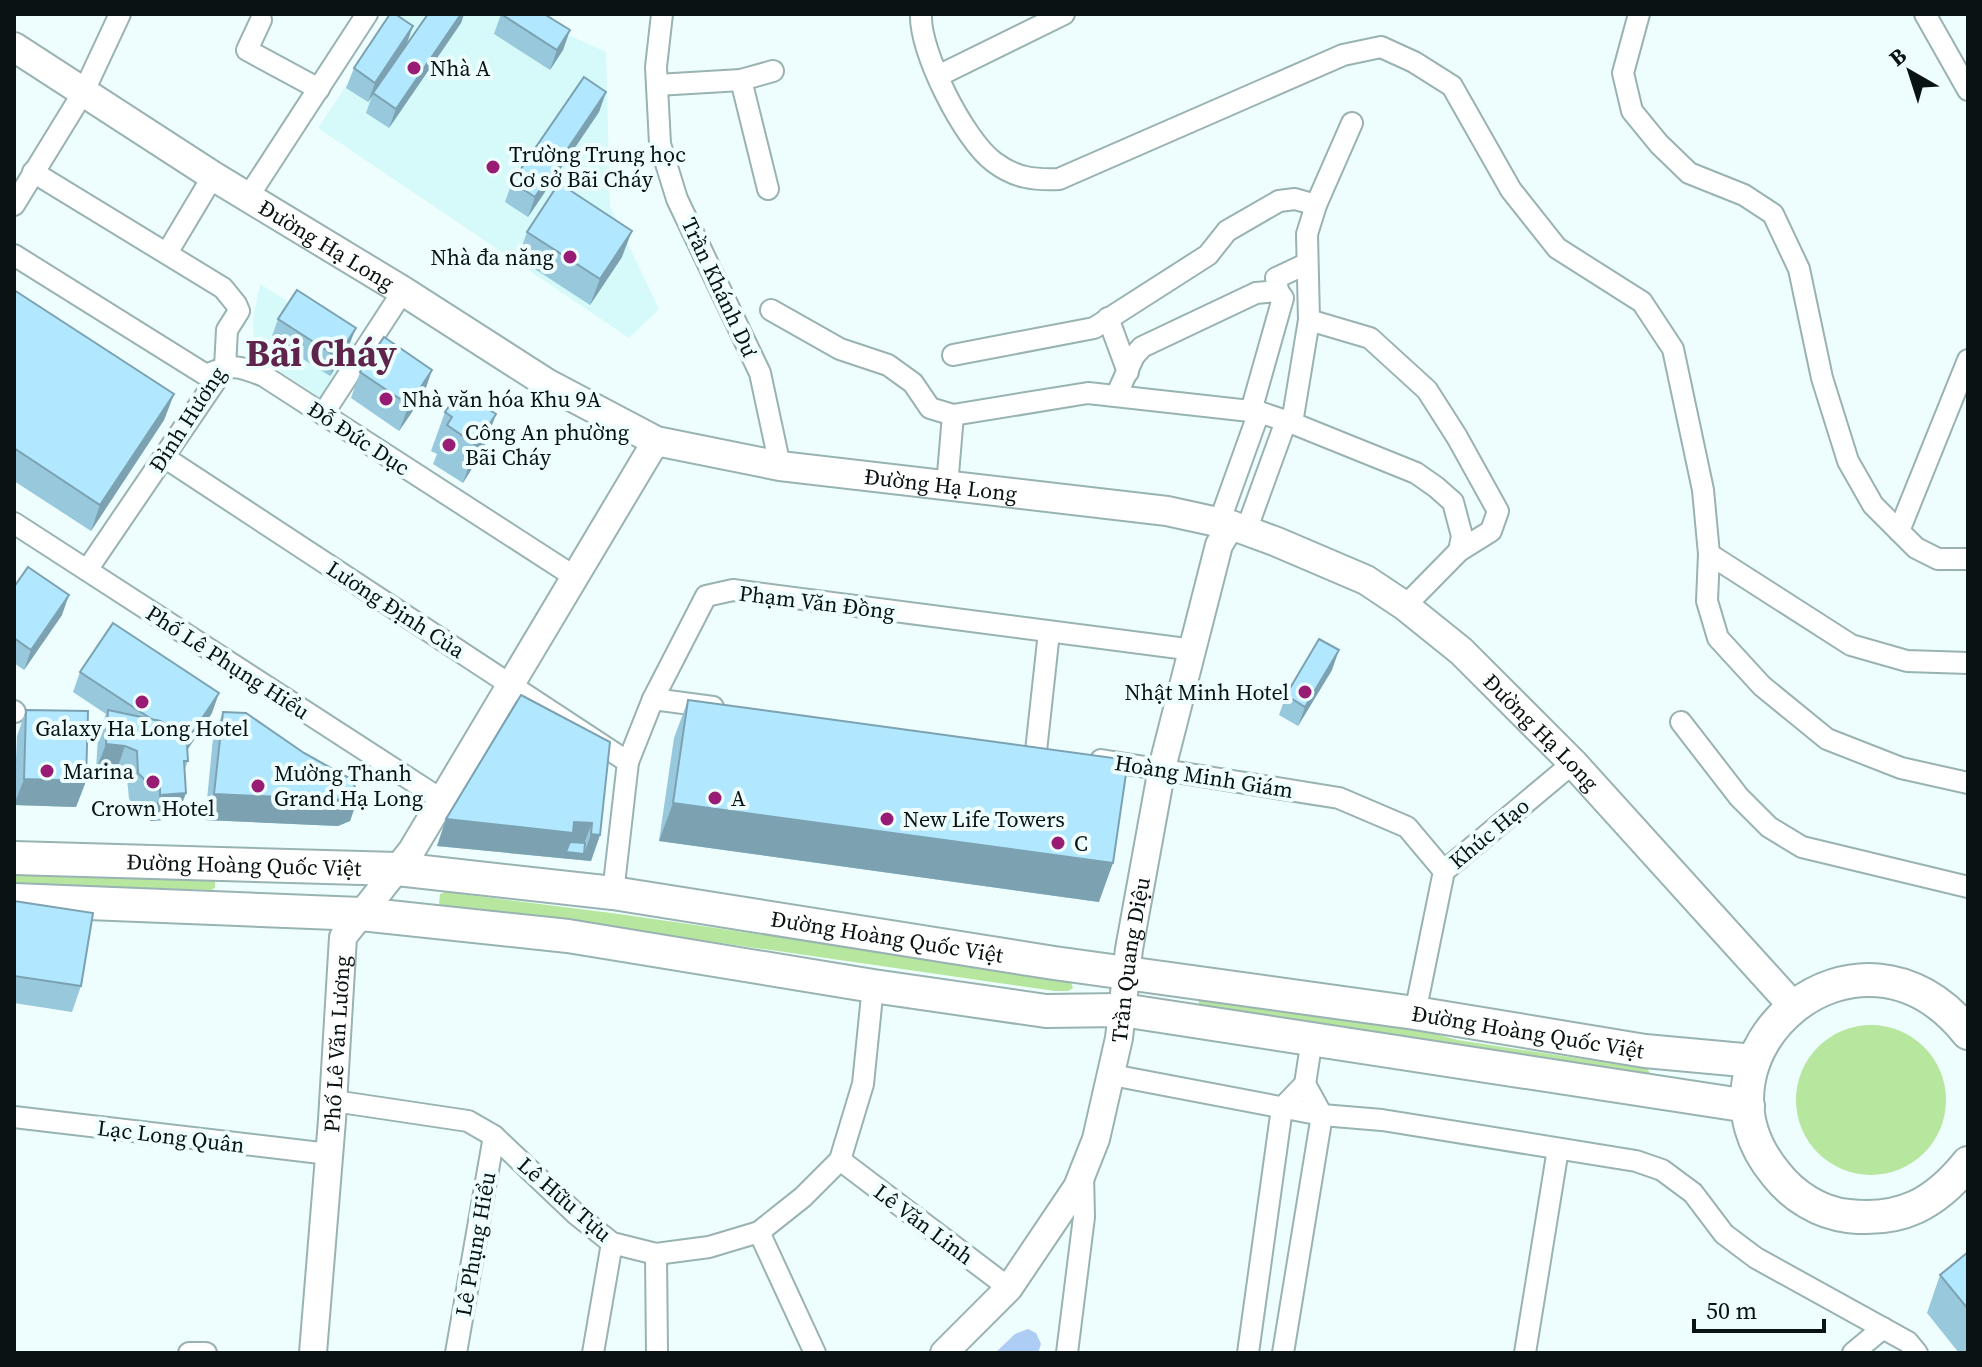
<svg xmlns="http://www.w3.org/2000/svg" width="1982" height="1367" font-family="'Source Serif 4',serif">
<rect width="100%" height="100%" fill="#eefefe"/>
<g fill="#d5faf9">
<polygon points="394,14 522,14 606,52 610,206 659,309 629,338 318,128"/>
<polygon points="260,284 357,345 324,400 254,354 253,319"/>
</g>
<g fill="#b7e69f">
<polygon points="14,873 212,878 215,882 215,888 211,890 14,884"/>
<polygon points="446,892 619,914 1070,979 1073,988 1068,991 1055,991 617,928 442,908 439,904 440,894"/>
<polygon points="1208,998 1388,1022 1458,1040 1648,1069 1650,1075 1198,1008 1199,1000"/>
<circle cx="1871" cy="1100" r="75"/>
</g>
<polygon fill="#aecdf4" points="1028,1329 1036,1333 1041,1344 1038,1353 995,1353 1015,1334"/>
<g fill="none" stroke-linecap="round" stroke-linejoin="round">
<defs>
<g id="minor">
<polyline points="662,14 656,67 660,144 677,199 760,373 780,466"/>
<path d="M921 14C919 51 964 140 994 162 1015 178 1034 180 1059 179L1343 55 1381 47 1414 62 1452 86 1511 190 1557 248 1642 302 1673 349 1703 490 1709 554 1707 601 1718 638 1762 686 1827 739 1901 768 1968 783"/>
<polyline points="1639,14 1623,73 1632,111 1659,144 1689,173 1744,195 1773,214 1799,269 1822,378 1848,461 1873,505 1916,548 1938,559 1968,559"/>
<polyline points="1925,14 1968,90"/>
<polyline points="261,20 247,50 319,89"/>
<polyline points="938,76 1064,14"/>
<polyline points="741,80 768,189"/>
<polyline points="657,85 741,80 773,71"/>
<polyline points="33,172 223,288 236,304 239,311 227,330 225,367 87,570"/>
<polyline points="248,197 367,14"/>
<polyline points="14,205 84,91 120,14"/>
<polyline points="167,253 213,176"/>
<path d="M14 255 206 375C232 363 239 366 264 376L575 577"/>
<polyline points="1278,291 1276,278 1306,264"/>
<polyline points="771,310 840,349 888,365 913,383 930,408 953,415 1088,393 1259,412 1292,423 1416,473 1436,487 1453,502 1462,536 1459,551"/>
<polyline points="1108,318 1128,372"/>
<polyline points="1309,320 1370,338 1427,390 1457,437 1498,511 1491,531 1459,551 1405,606"/>
<polyline points="953,355 1094,328 1208,255 1227,231 1279,201 1295,199 1316,205"/>
<polyline points="1117,394 1134,356 1142,347 1256,293 1278,291 1283,298 1251,411"/>
<polyline points="323,414 403,291"/>
<polyline points="1292,423 1309,320 1307,234 1316,205 1352,123"/>
<polyline points="164,457 628,762"/>
<polyline points="947,486 953,415"/>
<polyline points="14,523 442,800"/>
<polyline points="1219,523 1259,412"/>
<polyline points="1246,531 1286,421"/>
<polyline points="1899,531 1968,360"/>
<polyline points="1709,554 1851,645 1907,661 1968,663"/>
<polyline points="653,699 713,707"/>
<polyline points="14,711 15,712"/>
<polyline points="1681,722 1739,797 1769,827 1802,847 1968,887"/>
<polyline points="1036,751 1049,632"/>
<polyline points="1101,760 1339,798 1407,827 1444,871"/>
<polyline points="613,893 628,762 653,699 706,596 733,590 1194,650"/>
<polyline points="1415,1013 1444,871 1573,763"/>
<polyline points="1112,1075 1322,1115 1382,1120 1636,1161 1662,1170 1693,1193 1724,1234 1756,1258 1908,1342 1917,1353"/>
<polyline points="334,1101 468,1121 494,1136 577,1215 612,1243 656,1254 709,1247 759,1232 803,1197 840,1160 863,1084 873,986"/>
<polyline points="14,1117 329,1154"/>
<polyline points="840,1160 1009,1288"/>
<polyline points="759,1232 815,1353"/>
<polyline points="656,1254 657,1353"/>
<polyline points="189,1353 206,1353"/>
<polyline points="456,1353 494,1136"/>
<polyline points="593,1353 612,1243"/>
<polyline points="1067,1353 1084,1217 1083,1174"/>
<polyline points="1248,1353 1282,1108 1305,1084 1312,1039"/>
<polyline points="1283,1353 1322,1115 1305,1084"/>
<polyline points="1525,1353 1558,1149"/>
<polyline points="1853,1353 1883,1328"/>
</g>
<g id="tertiary">
<path id="s1" d="M313 1353 332 1120 343 937 412 850 656 441"/>
<path id="s2" d="M944 1353 1009 1288 1077 1187 1096 1139 1119 1038 1129 949 1162 768 1219 545 1231 525"/>
</g>
<g id="secondary">
<path id="s3" d="M14 47 213 176 403 291 548 384 656 441 780 466 1167 511 1231 525 1277 542 1366 580 1405 606 1461 651 1573 763 1793 1006"/>
</g>
<g id="primary">
<path id="s4" d="M14 858 397 869 613 893 1054 963 1415 1013 1645 1051 1754 1061"/>
<polyline points="14,900 361,914 568,936 873,986 1046,1011 1122,1010 1748,1106"/>
<path d="M1968 1033C1859 896 1676 1054 1776 1174 1793 1196 1820 1213 1848 1216 1901 1222 1935 1204 1968 1163"/>
</g>
</defs>
<use href="#minor" stroke="#99b2b2" stroke-width="24"/>
<use href="#tertiary" stroke="#99b2b2" stroke-width="30"/>
<use href="#secondary" stroke="#99b2b2" stroke-width="32"/>
<use href="#primary" stroke="#99b2b2" stroke-width="36"/>
<use href="#minor" stroke="#fff" stroke-width="20"/>
<use href="#tertiary" stroke="#fff" stroke-width="26"/>
<use href="#secondary" stroke="#fff" stroke-width="28"/>
<use href="#primary" stroke="#fff" stroke-width="32"/>
</g>
<g fill="#98c8db">
<polygon points="428,14 464,14 461,23 389,128 366,113 372,96 368,102 346,88 354,68 406,46"/>
<polygon points="501,14 570,30 563,50 550,70 494,34"/>
<polygon points="606,92 599,112 528,217 505,202 512,182"/>
<polygon points="527,232 622,257 590,305 518,258"/>
<polygon points="14,290 174,394 164,420 91,531 14,481"/>
<polygon points="278,319 348,348 330,376 271,339"/>
<polygon points="432,370 423,396 399,431 351,398 360,372"/>
<polygon points="458,406 496,414 482,452 463,483 433,464 437,454 431,451 445,412"/>
<polygon points="14,587 62,615 24,670 14,663"/>
<polygon points="1332,670 1298,726 1279,715 1286,695"/>
<polygon points="80,672 212,713 188,749 188,761 184,771 186,793 176,819 150,821 151,812 136,808 129,799 127,778 116,772 96,770 98,736 106,714 73,692"/>
<polygon points="521,695 600,835 591,861 437,846 446,819"/>
<polygon points="688,700 1099,902 659,841 674,738"/>
<polygon points="26,710 86,781 76,807 14,805 17,736"/>
<polygon points="223,712 359,795 350,821 338,826 205,820 213,738"/>
<polygon points="14,901 81,986 72,1012 14,1003"/>
<polygon points="1968,1252 1968,1353 1959,1353 1927,1313 1940,1275"/>
</g>
<g fill="#7ca2b2">
<polygon points="461,14 464,14 461,23 389,128 396,109"/>
<polygon points="413,26 406,46 368,102 375,83"/>
<polygon points="570,30 563,50 550,70 557,50"/>
<polygon points="606,92 599,112 528,217 535,197"/>
<polygon points="632,231 622,257 590,305 600,279"/>
<polygon points="356,328 348,348 330,376 337,357"/>
<polygon points="432,370 423,396 399,431 409,405"/>
<polygon points="174,394 164,420 91,531 100,505"/>
<polygon points="496,414 482,452 463,483 476,445"/>
<polygon points="69,595 62,615 24,670 31,650"/>
<polygon points="1339,650 1332,670 1298,726 1305,707"/>
<polygon points="219,693 212,713 179,762 186,742"/>
<polygon points="106,744 125,746 116,772 96,770"/>
<polygon points="24,779 86,781 76,807 14,805"/>
<polygon points="186,793 176,819 150,821 160,795"/>
<polygon points="214,794 359,795 350,821 338,826 205,820"/>
<polygon points="673,803 1113,863 1099,902 659,841"/>
<polygon points="446,819 592,823 582,849 584,854 591,834 600,835 591,861 437,846"/>
</g>
<g fill="#b1e8ff" stroke="#7ca2b2" stroke-width="2">
<polygon points="390,14 395,14 413,26 375,83 354,68"/>
<polygon points="428,14 461,14 396,109 373,93"/>
<polygon points="501,14 544,14 570,30 557,50"/>
<polygon points="584,77 606,92 535,197 512,182"/>
<polygon points="559,183 632,231 600,279 527,232"/>
<polygon points="14,290 174,394 100,505 14,448"/>
<polygon points="297,290 356,328 337,357 278,319"/>
<polygon points="384,337 432,370 409,405 360,372"/>
<polygon points="466,395 496,414 476,445 447,425 452,417 445,412 452,402 458,406"/>
<polygon points="28,567 69,595 31,650 14,638 14,587"/>
<polygon points="113,623 219,693 186,742 176,729 160,721 153,720 80,672"/>
<polygon points="1319,639 1339,650 1305,707 1286,695"/>
<polygon points="521,695 610,742 600,835 591,834 592,823 574,822 573,833 446,819"/>
<polygon points="688,700 1128,760 1113,863 673,803"/>
<polygon points="26,710 88,711 86,781 24,779"/>
<polygon points="108,710 160,721 176,729 187,745 188,761 184,761 186,793 160,795 160,786 146,781 138,773 137,751 125,746 106,744"/>
<polygon points="223,712 246,713 304,753 351,779 359,795 348,800 214,794"/>
<polygon points="570,842 585,843 584,854 566,852"/>
<polygon points="14,901 93,913 81,986 14,976"/>
<polygon points="1968,1252 1968,1309 1940,1275"/>
</g>
<g fill="#981c74" stroke="#eefefe" stroke-width="3">
<circle cx="414" cy="68" r="8"/>
<circle cx="493" cy="167" r="8"/>
<circle cx="570" cy="257" r="8"/>
<circle cx="386" cy="399" r="8"/>
<circle cx="449" cy="445" r="8"/>
<circle cx="1305" cy="692" r="8"/>
<circle cx="142" cy="702" r="8"/>
<circle cx="47" cy="771" r="8"/>
<circle cx="153" cy="782" r="8"/>
<circle cx="258" cy="786" r="8"/>
<circle cx="715" cy="798" r="8"/>
<circle cx="887" cy="819" r="8"/>
<circle cx="1058" cy="843" r="8"/>
</g>
<g text-anchor="middle" stroke-width="8" stroke-linejoin="round" paint-order="stroke">
<g font-size="22" fill="#0a1313" stroke="#eefefe" text-anchor="start">
<text x="430" y="76">Nhà A</text>
<text x="509" y="162">Trường Trung học<tspan x="509" dy="25">Cơ sở Bãi Cháy</tspan></text>
<text x="554" y="265" text-anchor="end">Nhà đa năng</text>
<text x="402" y="407">Nhà văn hóa Khu 9A</text>
<text x="465" y="440">Công An phường<tspan x="465" dy="25">Bãi Cháy</tspan></text>
<text x="1289" y="700" text-anchor="end">Nhật Minh Hotel</text>
<text x="142" y="736" text-anchor="middle">Galaxy Ha Long Hotel</text>
<text x="63" y="779">Marina</text>
<text x="274" y="781">Mường Thanh<tspan x="274" dy="25">Grand Hạ Long</tspan></text>
<text x="731" y="806">A</text>
<text x="153" y="816" text-anchor="middle">Crown Hotel</text>
<text x="903" y="827">New Life Towers</text>
<text x="1074" y="851">C</text>
</g>
<g font-size="22" fill="#0a1313" stroke="#eefefe">
<text dy="8" stroke="none"><textPath href="#s3" startOffset="370">Đường Hạ Long</textPath></text>
<text transform="translate(720 287) rotate(65)" y="8">Trần Khánh Dư</text>
<text transform="translate(187 419) rotate(-57)" y="8">Đỉnh Hương</text>
<text transform="translate(359 438) rotate(33)" y="8">Đỗ Đức Dục</text>
<text dy="8" stroke="none"><textPath href="#s3" startOffset="1042">Đường Hạ Long</textPath></text>
<text transform="translate(817 602) rotate(7)" y="8">Phạm Văn Đồng</text>
<text transform="translate(396 609) rotate(33)" y="8">Lương Định Của</text>
<text transform="translate(228 662) rotate(33)" y="8">Phố Lê Phụng Hiểu</text>
<text dy="8" stroke="none"><textPath href="#s3" startOffset="1714">Đường Hạ Long</textPath></text>
<text transform="translate(1204 776) rotate(9)" y="8">Hoàng Minh Giám</text>
<text transform="translate(1489 833) rotate(-40)" y="8">Khúc Hạo</text>
<text dy="8" stroke="none"><textPath href="#s4" startOffset="230">Đường Hoàng Quốc Việt</textPath></text>
<text dy="8" stroke="none"><textPath href="#s4" startOffset="878">Đường Hoàng Quốc Việt</textPath></text>
<text dy="8" stroke="none"><textPath href="#s2" startOffset="448">Trần Quang Diệu</textPath></text>
<text dy="8" stroke="none"><textPath href="#s4" startOffset="1526">Đường Hoàng Quốc Việt</textPath></text>
<text dy="8" stroke="none"><textPath href="#s1" startOffset="310">Phố Lê Văn Lương</textPath></text>
<text transform="translate(171 1136) rotate(7)" y="8">Lạc Long Quân</text>
<text transform="translate(565 1199) rotate(41)" y="8">Lê Hữu Tựu</text>
<text transform="translate(924 1224) rotate(37)" y="8">Lê Văn Linh</text>
<text transform="translate(475 1244) rotate(-80)" y="8">Lê Phụng Hiểu</text>
</g>
<g font-size="38" font-weight="bold" fill="#5f244b" stroke="#eefefe">
<text x="321" y="366">Bãi Cháy</text>
</g>
</g>
<rect width="1982" height="1367" fill="none" stroke="#0a1313" stroke-width="32"/>
<g transform="translate(1910 72) rotate(321)" stroke="#eefefe" stroke-width="6" paint-order="stroke">
<path d="M0-6L14 30L0 20L-14 30Z" fill="#0a1313"/>
<text y="-12" font-size="22" font-weight="bold" text-anchor="middle" fill="#0a1313">B</text>
</g>
<path d="M1694 1319v12h130v-12" fill="none" stroke="#0a1313" stroke-width="4"/>
<text x="1706" y="1319" font-size="24" fill="#0a1313" stroke="#eefefe" stroke-width="6" paint-order="stroke">50 m</text>
</svg>
